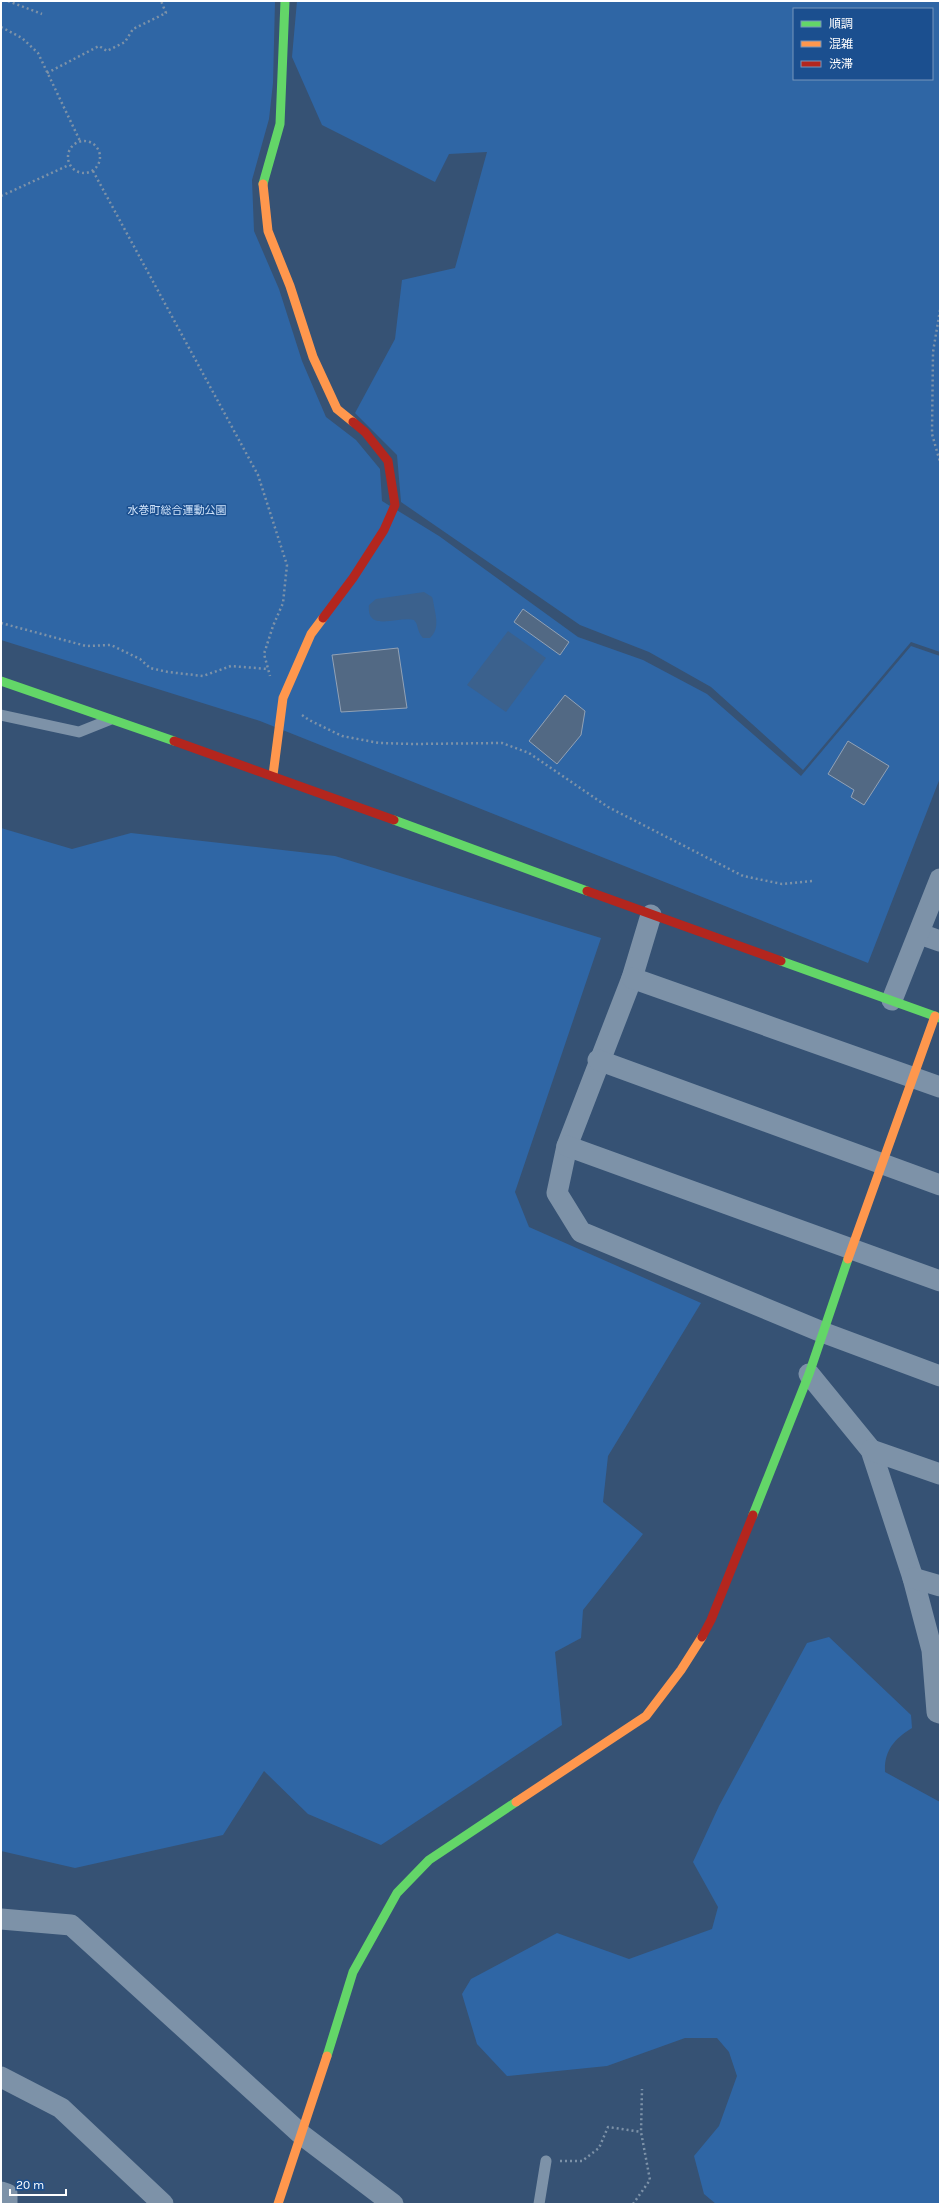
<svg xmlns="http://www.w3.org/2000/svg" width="941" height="2205" font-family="Karla,'Noto Sans JP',sans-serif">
<rect width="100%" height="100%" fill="#365274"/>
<g fill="#2f66a5" fill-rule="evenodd">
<polygon points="1,1 275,1 273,83 269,119 252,180 254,231 279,289 302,361 326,417 356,440 380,469 382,501 439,536 578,637 643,660 707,694 801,776 911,646 940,656 940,778 868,963 260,721 1,640"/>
<path d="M297 1H940V652L911 642 803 770 711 687 649 652 580 625 401 502 397 455 355 413 395 339 402 280 455 268 487 152 449 154 435 182 322 125 292 57ZM794 9H932V79H794Z"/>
<polygon points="1,828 72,849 131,833 335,856 601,938 515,1192 529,1227 701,1303 608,1456 603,1502 643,1534 583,1610 581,1638 555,1652 562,1725 381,1845 308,1814 264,1771 223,1835 75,1868 1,1851"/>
<path d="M829 1637 911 1715 912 1728C894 1739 884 1751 885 1772L940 1802V2204H716L704 2194 694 2156 719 2126 737 2076 729 2052 717 2038H685L607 2066 507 2076 477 2044 462 1994 471 1979 557 1933 629 1959 712 1929 718 1907 693 1862 719 1806 807 1643Z"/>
</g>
<g fill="#3b618d">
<path d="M424 592 432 597 433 600C435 614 441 628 430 638H423C416 630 419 625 414 620 399 616 366 633 369 605L376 599Z"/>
<polygon points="508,631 546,658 506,712 467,685"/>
</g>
<g fill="#526984" stroke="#92a2b6">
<polygon points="523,609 569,642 560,655 514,622"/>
<polygon points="398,648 407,708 341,712 332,655"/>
<polygon points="565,695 585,711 581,735 557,764 529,741"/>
<polygon points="848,741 889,766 864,805 851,797 854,790 828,774"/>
</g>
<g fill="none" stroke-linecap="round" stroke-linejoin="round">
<g stroke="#7d92a8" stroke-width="2.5" stroke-dasharray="2 3" stroke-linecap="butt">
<polyline points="8,1 42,14"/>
<polyline points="1,27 22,38 38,53 80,141"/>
<polyline points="47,73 99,46 107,51 125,42 133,29 166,13 161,1"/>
<circle cx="84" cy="157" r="16"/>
<polyline points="93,171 258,475 287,565 283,603 273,626 264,654 270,676"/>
<polyline points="1,196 69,165"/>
<polyline points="940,310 933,352 932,434 940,462"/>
<polyline points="1,623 86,646 111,645 140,659 150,668 168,672 203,676 231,666 268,669"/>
<polyline points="302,715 309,720 342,736 379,743 413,744 502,743 529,753 608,807 743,876 782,884 813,881"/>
<polyline points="560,2161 582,2161 599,2148 608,2127 641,2132"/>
<polyline points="633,2204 650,2180 641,2132 642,2089"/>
</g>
<g stroke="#7d92a8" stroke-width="11">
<polyline points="1,715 79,732 109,720"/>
<polyline points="539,2204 546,2161"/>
</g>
<g stroke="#7d92a8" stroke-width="21">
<polyline points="651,915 632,978 567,1146 557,1193 581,1232 822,1332 940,1376"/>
<polyline points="920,934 940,941"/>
<polyline points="632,978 940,1087"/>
<polyline points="892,1000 940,879"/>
<polyline points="598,1060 940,1185"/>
<polyline points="567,1146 940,1281"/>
<polyline points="809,1374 871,1450 913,1578 932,1650 937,1712 940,1713"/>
<polyline points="871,1450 940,1474"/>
<polyline points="913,1578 940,1586"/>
<polyline points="1,1919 71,1925 302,2135 393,2204"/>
<polyline points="1,2077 61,2108 163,2204"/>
<polyline points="1,2192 7,2194 7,2204"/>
</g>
<g stroke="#63d668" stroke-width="9">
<polyline points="263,184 280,124 285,1"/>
<polyline points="1,681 174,741"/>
<polyline points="394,820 587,891"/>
<polyline points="781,961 940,1018"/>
<polyline points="753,1515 809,1374 848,1259"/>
<polyline points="327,2056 353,1972 397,1893 429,1860 516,1802"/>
</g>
<g stroke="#ff974d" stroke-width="9">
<polyline points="263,184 268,231 290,286 313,357 337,409 353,422"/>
<polyline points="273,775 283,698 311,634 323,618"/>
<polyline points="848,1259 935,1016"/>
<polyline points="516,1802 646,1716 681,1670 702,1637"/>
<polyline points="278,2204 327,2056"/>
</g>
<g stroke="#b3261e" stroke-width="9">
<polyline points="323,618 353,578 384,530 395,505 388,461 365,432 353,422"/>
<polyline points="174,741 394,820"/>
<polyline points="587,891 781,961"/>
<polyline points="702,1637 711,1620 753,1515"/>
</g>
</g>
<g text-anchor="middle" stroke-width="3" stroke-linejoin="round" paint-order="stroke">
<g font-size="11" fill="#cfe3fa" stroke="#1b4f8f">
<text x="177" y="514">水巻町総合運動公園</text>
</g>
</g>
<rect width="941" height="2205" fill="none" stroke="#ffffff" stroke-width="4"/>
<rect x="793" y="8" width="140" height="72" fill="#1b4f8f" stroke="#7695bc"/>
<rect x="801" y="21" width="20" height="6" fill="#63d668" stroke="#7695bc"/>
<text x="829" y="28" font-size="12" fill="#ffffff">順調</text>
<rect x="801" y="41" width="20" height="6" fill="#ff974d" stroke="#7695bc"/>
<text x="829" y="48" font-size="12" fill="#ffffff">混雑</text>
<rect x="801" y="61" width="20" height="6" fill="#b3261e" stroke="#7695bc"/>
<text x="829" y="68" font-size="12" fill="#ffffff">渋滞</text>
<path d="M10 2189v6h56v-6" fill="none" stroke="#ffffff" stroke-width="2"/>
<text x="16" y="2189" font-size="12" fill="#ffffff" stroke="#1b4f8f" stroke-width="3" paint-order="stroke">20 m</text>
</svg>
